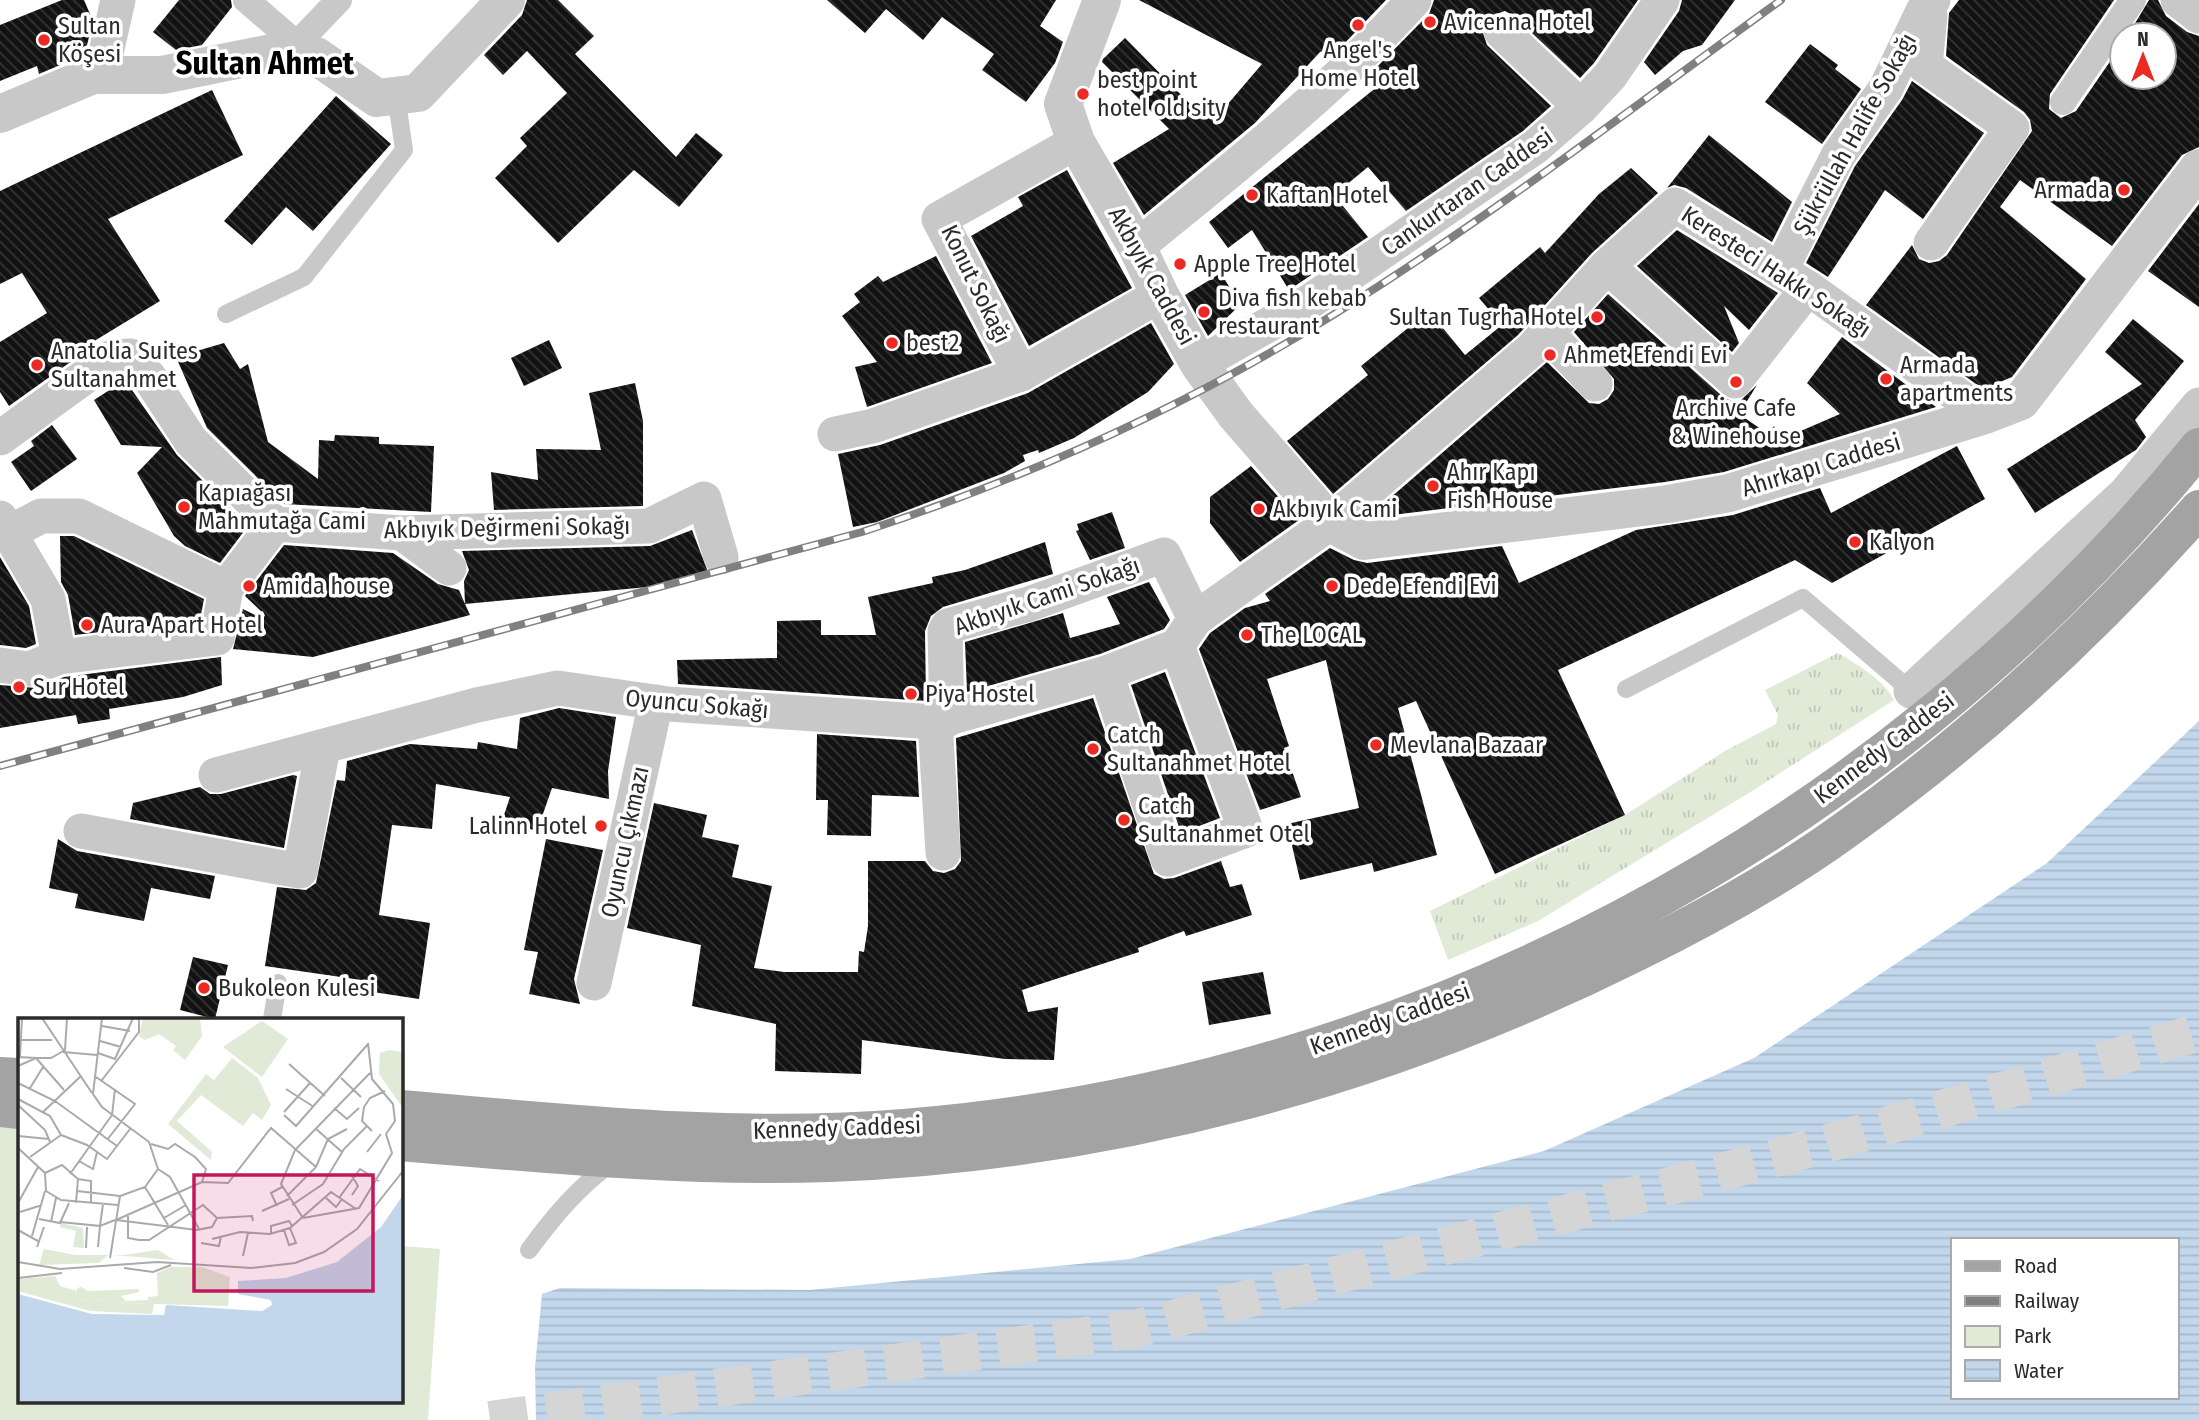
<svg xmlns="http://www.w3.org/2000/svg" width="2199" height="1420" font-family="'Fira Sans Condensed',sans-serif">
<defs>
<pattern id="grass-tufts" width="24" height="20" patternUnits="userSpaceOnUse" patternTransform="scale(1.75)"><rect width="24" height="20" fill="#e0ead7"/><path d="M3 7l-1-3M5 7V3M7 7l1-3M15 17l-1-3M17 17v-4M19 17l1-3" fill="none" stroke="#c0c9b9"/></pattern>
<pattern id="water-rules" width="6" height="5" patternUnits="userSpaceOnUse" patternTransform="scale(1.75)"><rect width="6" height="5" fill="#c2d7ec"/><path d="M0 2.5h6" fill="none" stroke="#a7b9cb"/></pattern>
<pattern id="building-back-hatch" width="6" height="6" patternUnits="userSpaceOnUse" patternTransform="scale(1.75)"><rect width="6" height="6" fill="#121212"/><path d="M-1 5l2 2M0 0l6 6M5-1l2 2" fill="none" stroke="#353535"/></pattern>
</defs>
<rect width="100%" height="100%" fill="#fff"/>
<path fill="url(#grass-tufts)" d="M1838 653C1859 666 1882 678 1894 700L1752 791 1538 921 1448 960 1430 911 1625 815 1725 751 1776 724 1778 715 1765 690Z"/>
<polygon fill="#e0ead7" points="0,1125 19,1126 19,1401 401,1401 401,1246 440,1249 428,1420 0,1420"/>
<path fill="url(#water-rules)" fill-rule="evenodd" d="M2199 721V1420H536L535 1367 542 1294 560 1288 809 1290 1130 1259 1544 1151 1754 1058 2047 863ZM1952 1240H2176V1397H1952Z"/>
<g fill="url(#building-back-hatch)">
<polygon points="62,0 84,0 93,21 87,45 81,56 39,74 37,66 0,81 0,25"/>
<polygon points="179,0 231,0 232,7 202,45 176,50 153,32"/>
<polygon points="527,0 558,0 594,36 575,54 676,157 696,133 723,155 679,207 634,170 558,243 495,178 527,146 520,138 567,93 527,51 503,75 484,55 522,15"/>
<polygon points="827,0 1056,0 1040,26 1063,42 1055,63 1026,102 982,70 994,54 942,17 923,40 886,9 865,33"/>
<polygon points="1139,0 1386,0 1342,46 1320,52 1255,123 1144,215 1113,163 1169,129 1102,62 1103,59 1125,38 1201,115 1207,110 1211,114 1217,108 1221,112 1262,64"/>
<polygon points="1434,0 1638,0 1594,63 1580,78 1514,16 1505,11 1487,17 1481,27 1487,45 1551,106 1523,131 1406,211 1368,167 1334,195 1368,237 1289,290 1252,230 1228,248 1209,222 1383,82 1373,71 1429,14"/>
<polygon points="1682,0 1735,0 1702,45 1683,51 1655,75 1644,62 1679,11"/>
<polygon points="1959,0 2114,0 2050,94 2049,109 2061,118 2076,111 2122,44 2122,77 2164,77 2164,35 2128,35 2149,0 2158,0 2166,16 2187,32 2199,36 2199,147 2182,155 2112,246 2020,180 2000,207 2086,279 2012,377 1983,389 1866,305 1912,245 1919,259 1929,263 1939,261 1947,255 2032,131 2030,120 2024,112 1946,56 1949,13"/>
<polygon points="1810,44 1838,65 1835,69 1861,89 1822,144 1765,102"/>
<polygon points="1912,81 1984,133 1923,219 1885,190 1828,277 1806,263 1855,166 1902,100"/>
<polygon points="212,90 243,155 108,219 160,301 73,354 76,358 9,406 0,392 0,342 47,313 22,273 0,284 0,191"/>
<polygon points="336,96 391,144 313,231 286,207 252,245 224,221"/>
<polygon points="1709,135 1792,202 1772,242 1686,188 1674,185 1667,188"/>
<polygon points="1631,168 1658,193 1592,253 1518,335 1333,494 1287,441 1368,375 1361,366 1429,311 1465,355 1502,325 1479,298 1540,247 1545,253 1599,194"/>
<polygon points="1067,170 1132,288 1029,346 971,236 1023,206 1018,197"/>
<polygon points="2199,204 2199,307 2148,271"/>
<polygon points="1677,230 1778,293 1749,330 1724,306 1739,343 1732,352 1637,266"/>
<polygon points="936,256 992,363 867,407 855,367 877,362 842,316 860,302 854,294 878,276 883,282"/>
<polygon points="1221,273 1240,305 1208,336 1185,295"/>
<polygon points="1608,294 1722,396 1731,401 1741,400 1757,385 1739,414 1768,434 1774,426 1780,440 1840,414 1807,383 1842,337 1936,407 1724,472 1665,482 1367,518 1547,362 1589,403 1599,404 1608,399 1614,390 1614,379 1574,332"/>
<polygon points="2133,319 2184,361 2135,420 2146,437 2136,450 2035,513 2007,469 2142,384 2105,352"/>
<polygon points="1151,323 1174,364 1148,392 1074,438 1039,453 1038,450 1023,455 1025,461 1004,473 877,522 853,527 838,454 880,445 1028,393"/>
<polygon points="549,340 562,368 524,386 511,358"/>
<polygon points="224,343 240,369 248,364 268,442 318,479 319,440 334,441 335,435 379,437 379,444 434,446 431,512 284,504 207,428 176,357"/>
<polygon points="125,380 177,455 248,526 220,563 185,546 174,536 137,473 162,447 121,445 94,400"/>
<polygon points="635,383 643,421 643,506 494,510 491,472 538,480 536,449 601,450 589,393"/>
<polygon points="52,425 77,459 31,491 11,462 34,446 31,441"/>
<polygon points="1957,446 1985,499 1832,583 1795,560 1558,670 1625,815 1495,874 1416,701 1398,708 1437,855 1374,872 1372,863 1300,880 1287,824 1359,808 1326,660 1267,679 1289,746 1284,748 1301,797 1260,810 1199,649 1210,633 1245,608 1270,601 1265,594 1330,548 1354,560 1367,563 1502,546 1519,583 1636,530 1733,515 1820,488 1831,513"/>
<polygon points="1251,466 1299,520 1240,562 1210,523 1210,497"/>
<polygon points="1112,512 1125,548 1090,560 1076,531 1079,530 1077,524"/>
<polygon points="692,530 708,572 648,587 465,604 470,615 313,657 233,649 243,609 263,619 265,615 245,596 284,545 393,553 438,584 459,590 465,604 464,581 469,570 462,551 650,546"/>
<polygon points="60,536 74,536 204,599 200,620 75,635 68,595 61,582"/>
<polygon points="1045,542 1053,574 943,607 931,616 925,631 926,701 678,684 677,660 777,658 777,621 821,620 821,635 876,635 868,597 933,583 932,577 965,570"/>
<polygon points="0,557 29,606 36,644 26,648 0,645"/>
<polygon points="1149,582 1170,620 1164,629 1100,654 967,692 965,642 1063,613 1070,638 1120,624 1107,597"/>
<polygon points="221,657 222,685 183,697 109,709 110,719 78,724 76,715 0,728 0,685 36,688 64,677"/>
<polygon points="1165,672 1220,818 1181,833 1131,685"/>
<polygon points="1093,698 1154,874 1164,879 1174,878 1221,861 1230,887 1242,884 1252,915 1186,936 1184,931 1138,948 1139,952 1022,990 1028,1012 1058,1007 1054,1060 1005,1059 862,1040 861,1074 775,1071 776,1024 692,1006 701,945 627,928 654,803 707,815 702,837 739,845 732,877 772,886 754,968 784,972 858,972 859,951 864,952 868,926 868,861 925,861 933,871 944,873 955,869 961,861 956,738"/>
<polygon points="559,708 616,717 608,771 609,799 552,788 537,831 502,821 510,797 436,784 432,829 392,825 379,915 430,923 419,999 373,992 375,982 265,966 277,887 306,890 316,883 337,780 345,781 347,761 410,744 477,749 478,742 517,749 520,718"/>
<polygon points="817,734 916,741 919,797 872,795 871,836 827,835 828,800 816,800"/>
<polygon points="293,775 297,776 284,848 130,819 133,803 200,787 210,794 221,794"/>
<polygon points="58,839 77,851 215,876 210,899 151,888 144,921 75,908 78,894 49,888"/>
<polygon points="546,839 603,850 574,979 580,1004 529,994 538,952 524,950"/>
<polygon points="193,957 228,965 215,1019 180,1010"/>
<polygon points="1263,972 1271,1014 1209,1025 1202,982"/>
</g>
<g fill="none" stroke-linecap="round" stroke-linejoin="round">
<polyline stroke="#d5d5d5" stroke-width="38" stroke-dasharray="38 19" stroke-linecap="butt" points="490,1420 1135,1329 1819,1146 2199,1032"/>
<g stroke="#c8c8c8" stroke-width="18">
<polyline points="226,314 304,277 404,150 396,95"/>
<polyline points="1626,689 1803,598 1916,695"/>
<polyline points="272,1019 278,983"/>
<path d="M529 1250C554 1216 578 1187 613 1162"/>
</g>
<g stroke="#c8c8c8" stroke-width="26">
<polyline points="246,0 297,44"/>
<polyline points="292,49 339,0"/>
<polyline points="2063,102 2133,0"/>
</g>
<g stroke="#c8c8c8" stroke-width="35">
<polyline points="2178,0 2199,16"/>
<polyline points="1930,16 1925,66 2012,128 1931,243"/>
<polyline points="1501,31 1581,107"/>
<polyline points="93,75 106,53 118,0"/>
<path d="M1137 247C1233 168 1331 92 1414 0"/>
<polyline points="1607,266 1735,381 1808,288"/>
<polyline points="1780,271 1838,156 1886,88 1923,11 1933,0"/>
<polyline points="1547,333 1595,384"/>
<polyline points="1199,364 1312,300 1535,147 1581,107 1610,76 1662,0"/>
<polyline points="1021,374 939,219 1076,142"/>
<polyline points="835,434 873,426 1021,374 1160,295"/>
<polyline points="0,438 112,357 130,356 149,377 191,441 275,524 402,533 649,526 704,499 721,557"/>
<polyline points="0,518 48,599 59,657"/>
<polyline points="9,533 41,516 79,516 226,588"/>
<polyline points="402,533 449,568"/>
<polyline points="1177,646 1195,619 1330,523 1532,349 1607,266 1675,205 1808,288 1985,415"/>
<polyline points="0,665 29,669 59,657 217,638 226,588 275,524"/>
<polyline points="1106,673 1168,859 1246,830 1177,646"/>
<polyline points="1911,691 2126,493 2199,405"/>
<polyline points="947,720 945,631 948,626 1029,604 1164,555 1195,619"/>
<polyline points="935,722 943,853"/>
<polyline points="216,775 477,705 558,688 668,704 935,722 1106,673 1177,646"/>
<polyline points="81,831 300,871 323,747"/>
<polyline points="594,983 656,702"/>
</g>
<g stroke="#c8c8c8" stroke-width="38">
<polyline points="1102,0 1063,104 1076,142 1137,247 1160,295 1199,364 1236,415 1330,523 1364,541 1668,504 1729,493 1985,415 2021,401 2199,168"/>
<polyline points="0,114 93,75 162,75 292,49 316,56 377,98 418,93 506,0"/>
</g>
<g stroke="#a3a3a3" stroke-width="38">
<polyline points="0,1076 19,1077"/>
<polyline points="0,1108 19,1110"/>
<path d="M401 1109C567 1123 737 1142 904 1128 1405 1088 1883 837 2199 447"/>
<path d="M401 1142C544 1154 687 1168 830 1163 1112 1152 1385 1078 1637 952 1708 917 1779 878 1844 831 1975 738 2093 629 2199 509"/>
</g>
<defs>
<path id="rail" d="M0 766 862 532C1026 478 1186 407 1333 315 1488 219 1633 107 1781 0"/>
</defs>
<use href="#rail" stroke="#808080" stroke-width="8"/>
<use href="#rail" stroke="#fff" stroke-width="5" stroke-dasharray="16" stroke-linecap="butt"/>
</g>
<g fill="#ed2923" stroke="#fff" stroke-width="2.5">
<circle cx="1430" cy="22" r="7"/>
<circle cx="1358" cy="25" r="7"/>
<circle cx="44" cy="40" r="7"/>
<circle cx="1083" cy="94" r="7"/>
<circle cx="2124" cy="190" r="7"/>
<circle cx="1252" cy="195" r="7"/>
<circle cx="1180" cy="264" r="7"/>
<circle cx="1204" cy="312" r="7"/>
<circle cx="1597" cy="317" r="7"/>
<circle cx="892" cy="343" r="7"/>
<circle cx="1550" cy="355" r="7"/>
<circle cx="37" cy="365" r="7"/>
<circle cx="1886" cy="379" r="7"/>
<circle cx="1736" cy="382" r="7"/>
<circle cx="1433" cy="486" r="7"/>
<circle cx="184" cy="507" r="7"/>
<circle cx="1259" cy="509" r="7"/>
<circle cx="1855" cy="542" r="7"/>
<circle cx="249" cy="586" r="7"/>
<circle cx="1332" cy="586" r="7"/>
<circle cx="87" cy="625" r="7"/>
<circle cx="1247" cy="635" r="7"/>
<circle cx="19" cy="687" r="7"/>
<circle cx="911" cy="694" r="7"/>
<circle cx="1376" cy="745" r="7"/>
<circle cx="1093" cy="749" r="7"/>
<circle cx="1124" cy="820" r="7"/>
<circle cx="601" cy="826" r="7"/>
<circle cx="204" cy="988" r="7"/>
</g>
<g text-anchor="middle" stroke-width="7" stroke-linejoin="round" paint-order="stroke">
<g font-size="24" fill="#2b2b2b" stroke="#fff" text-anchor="start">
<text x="1444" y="30">Avicenna Hotel</text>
<text x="58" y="34">Sultan<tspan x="58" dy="28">Köşesi</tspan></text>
<text x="1358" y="58" text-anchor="middle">Angel's<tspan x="1358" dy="28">Home Hotel</tspan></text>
<text x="1097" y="88">best point<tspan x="1097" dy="28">hotel old sity</tspan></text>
<text x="2110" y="198" text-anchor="end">Armada</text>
<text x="1266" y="203">Kaftan Hotel</text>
<text x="1194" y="272">Apple Tree Hotel</text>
<text x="1218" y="306">Diva fish kebab<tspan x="1218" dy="28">restaurant</tspan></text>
<text x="1583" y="325" text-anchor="end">Sultan Tugrha Hotel</text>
<text x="906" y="351">best2</text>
<text x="51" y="359">Anatolia Suites<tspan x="51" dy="28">Sultanahmet</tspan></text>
<text x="1564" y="363">Ahmet Efendi Evi</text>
<text x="1900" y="373">Armada<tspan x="1900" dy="28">apartments</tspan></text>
<text x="1736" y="416" text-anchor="middle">Archive Cafe<tspan x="1736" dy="28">&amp; Winehouse</tspan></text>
<text x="1447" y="480">Ahır Kapı<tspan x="1447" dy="28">Fish House</tspan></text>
<text x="198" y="501">Kapıağası<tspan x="198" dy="28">Mahmutağa Cami</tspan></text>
<text x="1273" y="517">Akbıyık Cami</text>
<text x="1869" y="550">Kalyon</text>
<text x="263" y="594">Amida house</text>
<text x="1346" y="594">Dede Efendi Evi</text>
<text x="101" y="633">Aura Apart Hotel</text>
<text x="1261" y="643">The LOCAL</text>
<text x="33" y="695">Sur Hotel</text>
<text x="925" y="702">Piya Hostel</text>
<text x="1107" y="743">Catch<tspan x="1107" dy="28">Sultanahmet Hotel</tspan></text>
<text x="1390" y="753">Mevlana Bazaar</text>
<text x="1138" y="814">Catch<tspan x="1138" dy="28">Sultanahmet Otel</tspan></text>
<text x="587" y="834" text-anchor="end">Lalinn Hotel</text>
<text x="218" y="996">Bukoleon Kulesi</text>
</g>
<g font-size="24" fill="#2b2b2b" stroke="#fff">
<text transform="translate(1855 134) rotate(-61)" y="8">Şükrüllah Halife Sokağı</text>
<text transform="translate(1467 192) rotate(-35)" y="8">Cankurtaran Caddesi</text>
<text transform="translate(1776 272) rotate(33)" y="8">Keresteci Hakkı Sokağı</text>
<text transform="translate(1152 276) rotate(61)" y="8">Akbıyık Caddesi</text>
<text transform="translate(976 284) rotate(64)" y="8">Konut Sokağı</text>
<text transform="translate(1821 465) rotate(-17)" y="8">Ahırkapı Caddesi</text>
<text transform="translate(507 528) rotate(-1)" y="8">Akbıyık Değirmeni Sokağı</text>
<text transform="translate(1047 596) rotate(-19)" y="8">Akbıyık Cami Sokağı</text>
<text transform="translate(697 704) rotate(5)" y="8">Oyuncu Sokağı</text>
<text transform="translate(1884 748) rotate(-37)" y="8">Kennedy Caddesi</text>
<text transform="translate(625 842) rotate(-78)" y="8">Oyuncu Çıkmazı</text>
<text transform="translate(1390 1019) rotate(-20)" y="8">Kennedy Caddesi</text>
<text transform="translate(837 1128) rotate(-2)" y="8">Kennedy Caddesi</text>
</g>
<g font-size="32" font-weight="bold" fill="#000" stroke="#fff">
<text x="265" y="74">Sultan Ahmet</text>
</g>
</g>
<g transform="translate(18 1018)">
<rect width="385" height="385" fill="#fff"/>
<path d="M371 32 385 34V90L361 56 362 35ZM43 205 65 210 66 230 55 229 58 213 42 209ZM140 232 156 242 94 237H106ZM63 269 70 273 121 271V274L103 278 108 283 130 282V286L59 281V270Z" fill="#e0ead7"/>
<path d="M125 0H182L184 18 167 42 155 32 158 28 141 16 127 22 121 18ZM244 3 270 21 244 59 205 29ZM214 40 240 60 253 87 244 102 235 95 225 108 183 77 159 103 194 134 193 142 150 106 188 56 196 62ZM26 231 58 237H90L81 245 21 247ZM153 249H184L212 259 210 288 136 286 134 296 72 293 0 273V261L37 258 42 268 59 273V281L129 286 130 279 140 278 139 255Z" fill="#e0ead7"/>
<path d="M385 177V385H0V276L74 296 146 297 148 287 244 293 254 287 253 282 220 276V263L268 260 319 244 363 209Z" fill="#c2d7ec"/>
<path fill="none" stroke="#aaa" stroke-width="2" d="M24 0 74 75M84 0 75 76 84 89 131 124 140 151 127 169 102 178 92 240M202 0H235M84 8 112 13M1 22H34M82 23 103 29M350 25 354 61 375 86 377 103 368 116M45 34 79 37M80 35 97 41 115 0M0 39 18 40 46 72M2 39 4 0M271 46 307 78M0 48 18 40H33L47 32 49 0M78 59 117 86 89 122M323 60 343 79M84 62 121 14V0M0 65 37 83 99 128M12 70 25 49M268 71 296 89M0 81 32 98 43 117M0 87 27 112 32 124M316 90 329 101 341 90M25 94 63 58M266 94 292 65M266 97 278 108 350 26M297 110 324 134M354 113 344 103 346 89 352 80 367 73M43 117 69 127 89 141 112 111M0 118 31 121M133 126 150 131 157 126 177 139 188 151 184 164M0 130 27 155 28 173 43 182 100 187M349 134 363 116M12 139 43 117M61 143 75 151 79 134M140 151 152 159 181 211M27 155 44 147 60 161 73 163V185M52 156 94 97 97 71M334 158 340 168 334 177M127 169 150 207M59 173 102 178M269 178 298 149 310 121 329 111M307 179 318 189 324 181M321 180 342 151 361 163M0 185 20 149M58 185 60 161M85 186 82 208 97 202M274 187 305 166 326 131 349 108M259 188 253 175 264 169M244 193 271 181M2 194 24 187M110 196V220L121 222H131L185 187 199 200 234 198 235 203M146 200 168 187M285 200 263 166 277 132 352 55M285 200 341 190 374 135 368 116M21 201 42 205 51 185M98 202 184 164 210 165 253 110 298 149M98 202 179 212 194 209 199 200M33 204 38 180M42 204 82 208 80 229M0 212 20 223M266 212 271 227 278 225 272 210M253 216V208L271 203 274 208M14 218 27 173M194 221 222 214 252 216 272 210 313 174 338 191M183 225 201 228 203 218M19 229 26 209M68 230 69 209M225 238 230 215M0 244 42 251 139 244 233 250 277 245 306 234 339 211 385 153M106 250 135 254 153 247M0 260 44 255"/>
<path fill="#c2185b" fill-opacity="0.15" stroke="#c2185b" stroke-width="3.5" d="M176 157H355V273H176Z"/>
<rect width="385" height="385" fill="none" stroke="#2b2b2b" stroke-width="3.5"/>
</g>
<rect x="1951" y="1238" width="228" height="161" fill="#ffffff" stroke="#aaaaaa" stroke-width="2"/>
<rect x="1965" y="1261" width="35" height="10" fill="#a3a3a3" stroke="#aaaaaa" stroke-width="2"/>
<text x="2014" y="1273" font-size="21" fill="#2b2b2b">Road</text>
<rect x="1965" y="1296" width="35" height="10" fill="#808080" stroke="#aaaaaa" stroke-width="2"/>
<text x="2014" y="1308" font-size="21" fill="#2b2b2b">Railway</text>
<rect x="1965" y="1326" width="35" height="21" fill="#e0ead7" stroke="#aaaaaa" stroke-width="2"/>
<text x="2014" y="1343" font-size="21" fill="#2b2b2b">Park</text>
<rect x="1965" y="1360" width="35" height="21" fill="url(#water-rules)" stroke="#aaaaaa" stroke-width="2"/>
<text x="2014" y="1378" font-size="21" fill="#2b2b2b">Water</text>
<g transform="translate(2143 56)"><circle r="33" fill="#ffffff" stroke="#aaaaaa" stroke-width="2"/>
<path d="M0-5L12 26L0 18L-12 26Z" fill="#ed2923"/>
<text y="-10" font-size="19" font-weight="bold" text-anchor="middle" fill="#2b2b2b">N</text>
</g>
</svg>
